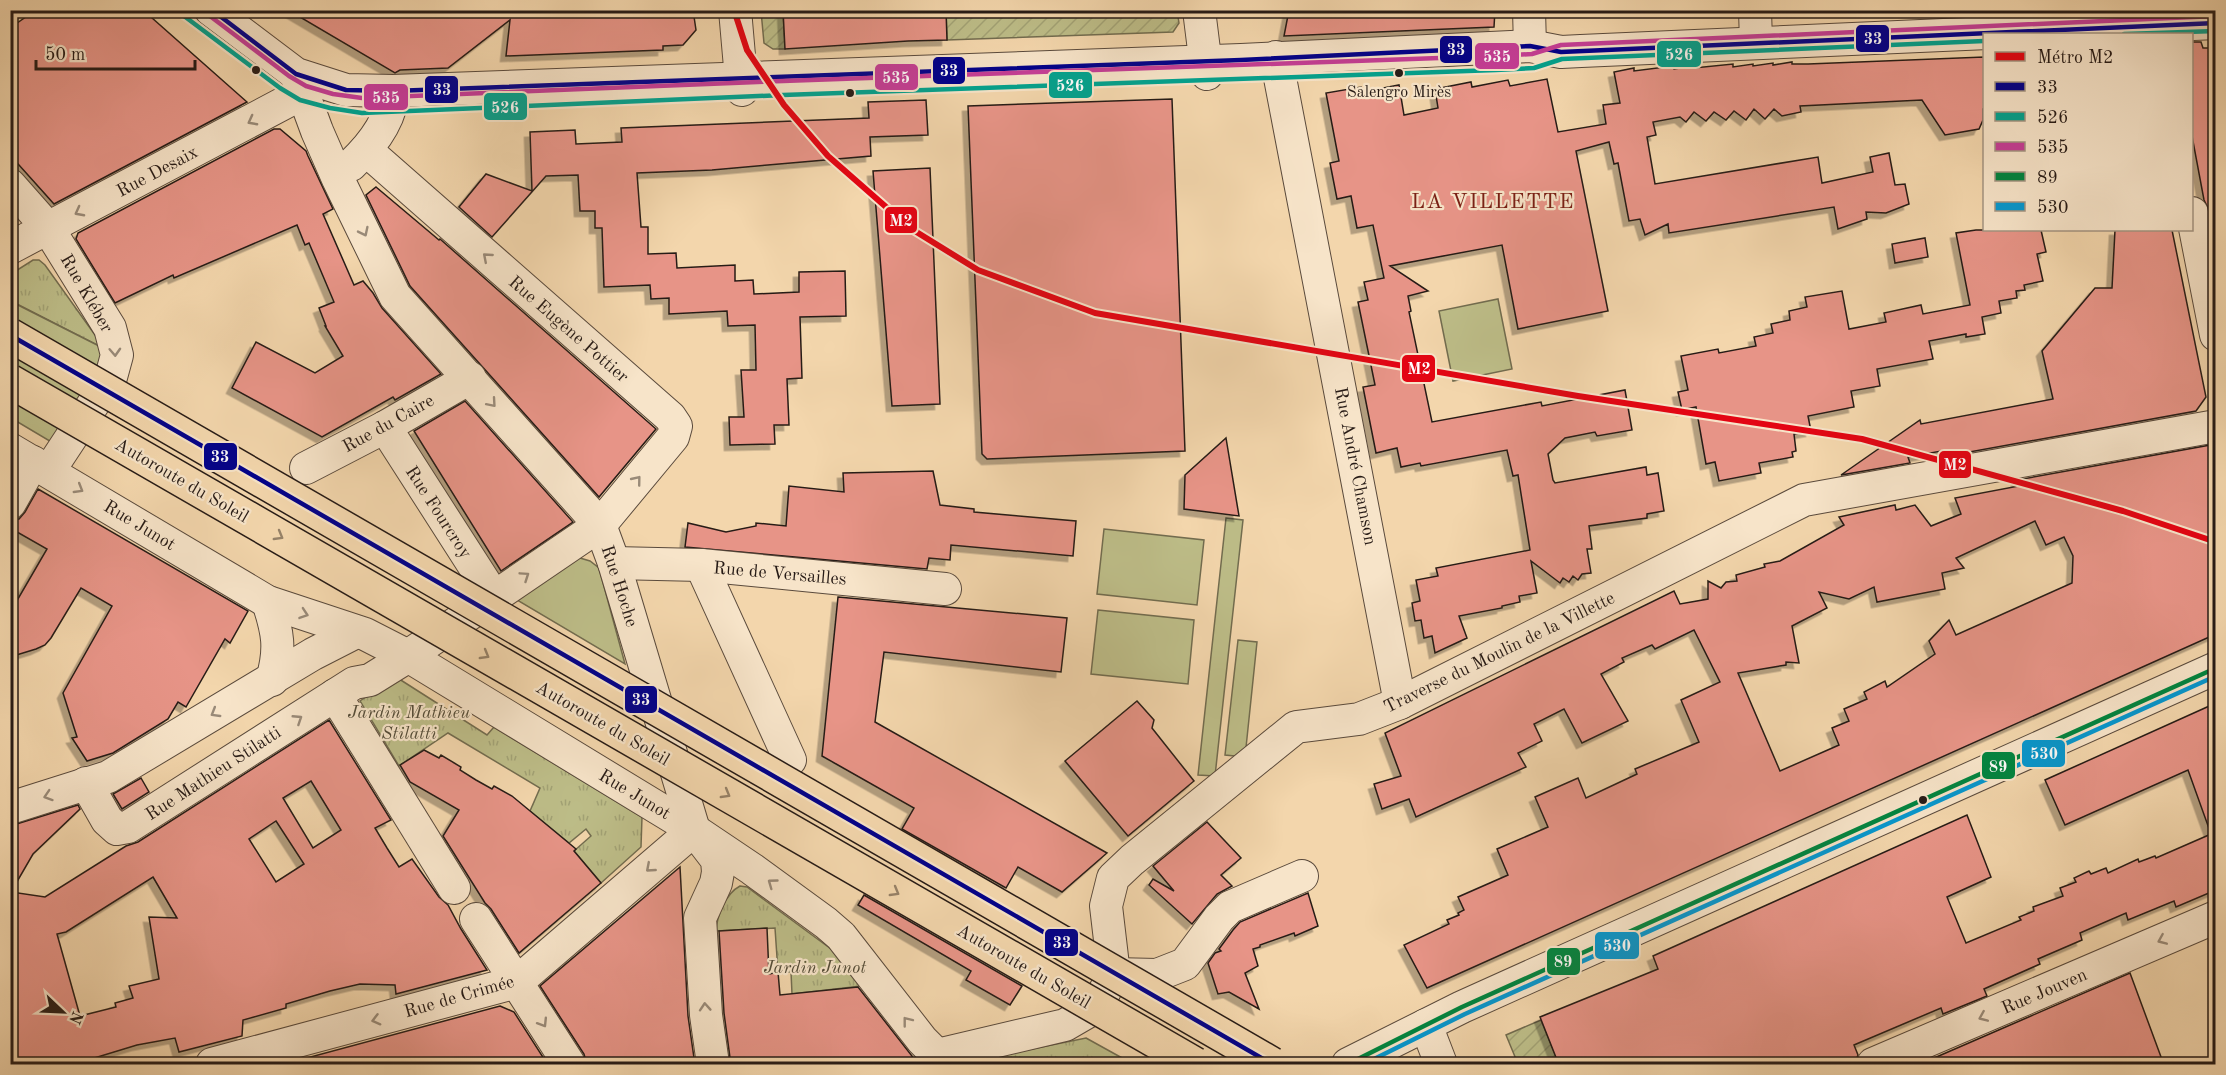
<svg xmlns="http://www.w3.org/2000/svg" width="2226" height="1075" font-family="'Old Standard TT',serif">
<defs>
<pattern id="grass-tufts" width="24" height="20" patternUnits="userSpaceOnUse" patternTransform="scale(1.5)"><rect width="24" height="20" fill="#bdbd88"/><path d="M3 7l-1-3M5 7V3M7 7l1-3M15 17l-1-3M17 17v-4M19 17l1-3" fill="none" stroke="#a2a275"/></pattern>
<pattern id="garden-furrows" width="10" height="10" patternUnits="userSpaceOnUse" patternTransform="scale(1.5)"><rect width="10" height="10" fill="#bdbd88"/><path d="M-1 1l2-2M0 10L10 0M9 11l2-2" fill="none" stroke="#a2a275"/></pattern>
<filter id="shadow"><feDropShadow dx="-5.5" dy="5.5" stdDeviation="0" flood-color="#0004"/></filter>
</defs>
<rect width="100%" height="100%" fill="#f3d6ac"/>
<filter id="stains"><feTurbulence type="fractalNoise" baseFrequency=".00333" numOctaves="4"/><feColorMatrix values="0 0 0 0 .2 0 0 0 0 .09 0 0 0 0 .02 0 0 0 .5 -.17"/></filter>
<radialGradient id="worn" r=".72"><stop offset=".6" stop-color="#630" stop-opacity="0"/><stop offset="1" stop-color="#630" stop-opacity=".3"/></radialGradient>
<g fill="url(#grass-tufts)" stroke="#726c4f" stroke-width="1.5">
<polygon points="33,260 39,260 45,265 105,349 11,301 11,274"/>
<polygon points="396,677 487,735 494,727 642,817 641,847 601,883 574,851 591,836 586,829 569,843 530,811 540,788 448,733 399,766 360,701"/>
<path d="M740 886 747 887 831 949 861 986 792 994 791 972H778L775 928 716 931C717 916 725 894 740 886Z"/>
<polygon points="1086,1038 1133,1064 982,1064 988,1058"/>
</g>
<g fill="url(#garden-furrows)" stroke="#726c4f" stroke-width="1.5">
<polygon points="761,11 783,11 785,49 773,49 764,43"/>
<polygon points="946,11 1177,11 1179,23 1173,32 947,40"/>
<polygon points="1541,1020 1559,1064 1518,1064 1506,1035"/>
</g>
<g fill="#bdbd88" stroke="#726c4f" stroke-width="1.5">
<polygon points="1498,299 1512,369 1453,381 1439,311"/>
<polygon points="10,301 105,349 108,360 53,443 11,418"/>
<polygon points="1226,518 1243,520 1215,776 1198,775"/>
<polygon points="1104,529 1204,540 1197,605 1097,594"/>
<polygon points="580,558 590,561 599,568 625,664 517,600 569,561"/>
<polygon points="1098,610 1194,620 1188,684 1091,674"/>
<polygon points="1238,640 1257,642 1245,757 1225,755"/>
</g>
<g fill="#e79487" stroke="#271b16" stroke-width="1.5" fill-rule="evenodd" filter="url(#shadow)">
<polygon points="36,10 143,10 247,102 54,204 10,155 10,28"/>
<polygon points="288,10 473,10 467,17 625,10 693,10 696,30 683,45 663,46 663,50 506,56 510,20 448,68 400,70 395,73"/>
<polygon points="783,10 946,10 947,40 908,41 785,49"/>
<polygon points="1289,10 1495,10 1494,27 1284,36"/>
<polygon points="2192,42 2201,42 2203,48 2216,48 2216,77 2209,77 2216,110 2216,214 2211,214 2204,200 2192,136"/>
<polygon points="1984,57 1984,109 1983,109 1983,120 1979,129 1945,135 1922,100 1800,106 1801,112 1782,116 1774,109 1765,119 1754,109 1746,120 1734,111 1726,120 1714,112 1706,121 1694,112 1686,122 1680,117 1653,122 1656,135 1647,137 1655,184 1818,157 1822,183 1873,172 1870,157 1889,153 1895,185 1905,184 1909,204 1886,213 1866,212 1867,219 1838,229 1834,207 1669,233 1668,224 1645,235 1640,219 1629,221 1618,163 1614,164 1609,142 1576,151 1608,311 1518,329 1502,245 1390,266 1428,291 1408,296 1411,311 1409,312 1432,422 1541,402 1542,406 1625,390 1632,430 1597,436 1595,432 1565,438 1548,454 1553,480 1555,483 1646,467 1647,475 1658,473 1664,511 1647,514 1647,518 1589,526 1592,549 1587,549 1591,573 1582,574 1578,580 1573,576 1569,582 1563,578 1560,583 1531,561 1537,593 1519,596 1520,602 1502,606 1502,608 1459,616 1467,638 1435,653 1432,636 1424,638 1421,620 1415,621 1412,603 1420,601 1416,580 1438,576 1436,568 1530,550 1518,475 1513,476 1507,450 1421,466 1420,463 1401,467 1397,448 1376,453 1363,387 1375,385 1358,302 1368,300 1364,282 1384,278 1373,225 1357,228 1351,196 1337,199 1330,163 1339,161 1326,93 1361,87 1363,92 1399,85 1404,115 1438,108 1435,89 1471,82 1472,87 1508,80 1510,86 1547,79 1558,132 1606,124 1603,105 1620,103 1614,72 1634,68 1634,71 1673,66 1674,69 1693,66 1694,68 1733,64 1733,67 1753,64 1753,66 1773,63 1773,65 1792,62 1792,64 1808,64"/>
<polygon points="1172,99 1185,451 987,459 982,454 968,106"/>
<polygon points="926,100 928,135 870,137 871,156 712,170 637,173 641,227 648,227 648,254 676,253 677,268 735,265 735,281 753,280 754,294 799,292 799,272 845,271 846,316 800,317 802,378 787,379 789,425 774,425 775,444 730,445 729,417 744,417 741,370 756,370 755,325 728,326 727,311 669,314 669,298 651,299 650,285 604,287 602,228 595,228 595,211 580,211 578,175 546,176 492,237 459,207 486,174 532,191 530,132 575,130 576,144 622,142 621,128 869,118 868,102"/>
<polygon points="274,129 280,129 306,151 308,156 333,209 323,214 354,285 363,281 373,293 382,308 441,374 395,400 393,397 322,437 232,388 256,342 315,373 343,356 325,326 326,326 319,308 334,302 309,243 305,245 297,225 174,278 173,275 115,303 76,239 78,233"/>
<polygon points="930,168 940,404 892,406 873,171"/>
<polygon points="376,187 439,240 440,239 656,429 599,497 410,286 366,195"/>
<polygon points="1976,230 2041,230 2046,252 2037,254 2043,281 2024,285 2025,290 2016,291 2017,298 1999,301 2001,313 1982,317 1985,334 1966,337 1966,334 1929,341 1933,359 1877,369 1880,386 1851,391 1854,407 1808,416 1811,431 1794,434 1796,451 1792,452 1793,457 1759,463 1761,473 1719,481 1715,462 1706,464 1696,407 1682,410 1678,392 1688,390 1681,356 1718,349 1719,353 1756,346 1754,337 1773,333 1771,324 1790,320 1789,311 1807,307 1805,297 1842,291 1849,329 1886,322 1884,313 1921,305 1923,314 1970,305 1956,233"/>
<polygon points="2115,230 2172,230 2206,397 2196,411 1942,457 1941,451 1908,457 1910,463 1841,475 1920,420 1921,424 2053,399 2042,351 2095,288 2112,288"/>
<polygon points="1925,238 1928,257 1895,263 1892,244"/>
<polygon points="465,401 573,522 501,571 414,431"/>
<polygon points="1226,438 1239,516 1184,509 1185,475"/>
<path d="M2216 444V634L1427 988 1404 945 1449 924 1447 920 1459 915 1458 913 1464 910 1458 897 1508 875 1497 849 1548 827 1535 797 1578 778 1586 798 1637 774 1635 769 1699 742 1681 700 1720 682 1694 630 1655 649 1652 645 1622 658 1624 662 1601 674 1628 721 1582 743 1564 709 1534 724 1542 741 1518 753 1526 767 1416 817 1409 799 1382 809 1374 784 1401 776 1385 733 1674 591 1680 604 1708 599V581L1721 588 1726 582 1737 581 1736 575 1765 567 1764 564 1780 561 1844 525 1839 517 1895 505 1896 510 1915 505 1931 526 1961 514 1955 498 2019 486 2017 480ZM2035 521 2046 545 2064 537 2073 556 2072 583 1956 635 1949 620 1929 641 1935 654 1887 687 1885 681 1864 692 1867 699 1844 709 1849 721 1832 728 1839 745 1780 771 1738 673 1786 665V662L1799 663 1792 626 1827 608 1819 592 1849 599 1874 587 1877 602 1945 589 1942 573 1964 568 1956 558Z"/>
<polygon points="933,471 940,505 974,509 974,512 1076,521 1073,556 951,545 950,560 929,558 927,569 685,547 688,523 726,532 756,526 756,523 786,526 789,486 844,492 843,473"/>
<polygon points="38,489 248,611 230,643 225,639 186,707 178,702 168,719 113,753 87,761 72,738 77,737 63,693 112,606 81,588 51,638 45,645 36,649 10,657 10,605 15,604 47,549 10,528 10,521 19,519 25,512"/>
<polygon points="838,597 1067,618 1061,672 884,652 875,722 1107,853 1062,892 1018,867 1006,888 902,829 914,808 822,756"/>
<polygon points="1137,701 1154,720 1152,728 1194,781 1128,836 1065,761"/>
<polygon points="2216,703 2216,890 2176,907 2174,901 2128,920 2126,913 2080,933 2082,940 2038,959 2040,964 1984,989 1987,996 1943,1014 1941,1008 1854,1045 1858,1055 1856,1060 1846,1065 1559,1065 1540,1017 1658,969 1653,956 1967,815 1991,877 1947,897 1966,943 2021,920 2019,917 2034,911 2033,907 2063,896 2060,888 2076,882 2074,878 2089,871 2091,874 2106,868 2108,873 2138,859 2139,862 2155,856 2156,858 2211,834 2188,770 2065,825 2045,780"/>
<path d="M329 720 391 820 375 828 387 848 399 867 412 859 439 897 448 905 461 929 487 970 396 994 395 985 360 984 330 991 286 1004V1008L243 1020 242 1036 179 1052 175 1038 137 1045 91 1059 93 1065H10V826L78 805 80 809 33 854 11 892 45 897 126 846 138 842ZM311 781 341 830 313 848 283 798ZM276 821 304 864 276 882 249 839ZM153 877 177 918 149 917 159 979 129 986 133 998 115 1003 116 1007 80 1016 57 934 66 932Z"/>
<polygon points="424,750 439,758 441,755 461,767 460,770 476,780 492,789 494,786 512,796 576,849 574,851 601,883 519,953 491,909 485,903 443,836 459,810 410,782 400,765"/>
<polygon points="141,778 149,792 122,809 113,794"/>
<polygon points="1207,822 1241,858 1221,875 1232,886 1217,894 1192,924 1149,885 1153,879 1174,891 1153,866"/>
<polygon points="680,867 688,1016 695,1065 587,1065 584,1054 540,986"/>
<polygon points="1308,893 1318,926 1295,936 1294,933 1260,945 1260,947 1253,949 1258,966 1245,973 1259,1009 1229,992 1218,994 1208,963 1215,953 1221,951 1219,949 1233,930 1240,922"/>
<polygon points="864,895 1022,986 1010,1005 966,980 971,971 858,905"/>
<polygon points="767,928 769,974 778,972 780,995 858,987 919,1065 731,1065 724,1013 719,931"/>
<polygon points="2130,973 2164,1065 1918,1065"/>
<polygon points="500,1006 514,1012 548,1065 304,1065 303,1059"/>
</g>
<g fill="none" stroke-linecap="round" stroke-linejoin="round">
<defs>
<g id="minor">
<polyline points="211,10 296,74 346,90 393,91 1241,60 1530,46 1561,52 1581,51 2216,23"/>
<polyline points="735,10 742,90"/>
<polyline points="1199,10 1207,74"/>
<polyline points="1529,10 1530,46"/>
<polyline points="1755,10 1756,42"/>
<polyline points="1276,57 1400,703"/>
<polyline points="296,74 317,131 338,179 395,296 600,525 614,563 694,830 717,860 718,872 716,883 700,918 706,1015 713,1064"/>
<path d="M351 165C371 146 392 120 393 91"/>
<polyline points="10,185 48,228 110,328 117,355 111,377 49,471"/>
<polyline points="2192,213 2216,335"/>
<polyline points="10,248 303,93"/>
<polyline points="385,427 494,597"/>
<polyline points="10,449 268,602 365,634 408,656 694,830 752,869 826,923 841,936 922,1040 946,1064"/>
<polyline points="306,468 385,427 470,378"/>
<polyline points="10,503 33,462"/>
<polyline points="614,563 701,565 945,589"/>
<polyline points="701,565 790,760"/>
<path d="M268 602C278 632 281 649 272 680"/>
<polyline points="335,695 454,888"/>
<polyline points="86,783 107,820 117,829 128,827 354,683 370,680 399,662 600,525 673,437 676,426 670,417 366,150"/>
<polyline points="10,808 108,777 313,654 356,632"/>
<polyline points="476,919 569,1064"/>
<polyline points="1114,974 1157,975 1185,964 1219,918 1230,907 1302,876"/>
<polyline points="1426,1025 1441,1064"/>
<polyline points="937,1055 1065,1025 1096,1007 1114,974 1106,906 1113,878 1132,860 1296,727 1359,719 1400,703 1804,500 2216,426"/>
<polyline points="212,1064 517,982 694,830"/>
<polyline points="1348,1064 1462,1007 2216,668"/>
<polyline points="1873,1064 2216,917"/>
</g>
</defs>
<use href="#minor" stroke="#5a4a3c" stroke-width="34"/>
<use href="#minor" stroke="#f7e4c9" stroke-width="32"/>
<defs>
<g id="highway-bridge">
<polyline points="10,335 1272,1064"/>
<polyline points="10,381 1195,1064"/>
</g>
</defs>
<use href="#highway-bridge" stroke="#271b16" stroke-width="36" stroke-linecap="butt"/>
<use href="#highway-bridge" stroke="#f3d6ac" stroke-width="33"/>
<defs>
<g id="bus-1">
<polyline points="212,10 296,74 346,90 393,91 1241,60 1530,46 1561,52 2216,23"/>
<polyline points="10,335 1272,1064"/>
</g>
<g id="bus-2">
<polyline points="184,16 280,88 300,100 330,108 362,113 783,95 1496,70 1534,68 1562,59 1984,41"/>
<polyline points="2124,34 2216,31"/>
</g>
<polyline id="bus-3" points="202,10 289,76 306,86 333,94 362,98 783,81 1496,56 1532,54 1561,45 2216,16"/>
<polyline id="bus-4" points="1348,1064 1462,1007 2216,668"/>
<polyline id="bus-5" points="1364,1064 1465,1014 2216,676"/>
</defs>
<use href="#bus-1" stroke="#f7e4c9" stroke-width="9"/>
<use href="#bus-2" stroke="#f7e4c9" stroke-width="9"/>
<use href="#bus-3" stroke="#f7e4c9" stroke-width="9"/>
<use href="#bus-4" stroke="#f7e4c9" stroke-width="9"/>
<use href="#bus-5" stroke="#f7e4c9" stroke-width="9"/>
<use href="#bus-1" stroke="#00008b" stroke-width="4.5"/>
<use href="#bus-2" stroke="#02a28e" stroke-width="4.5"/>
<use href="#bus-3" stroke="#c53d96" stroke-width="4.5"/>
<use href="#bus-4" stroke="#008540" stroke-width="4.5"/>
<use href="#bus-5" stroke="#0697ce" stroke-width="4.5"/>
<defs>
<polyline id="metro-1" points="734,10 747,50 784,105 828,156 910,228 978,270 1095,313 1578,396 1862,439 2123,511 2216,542"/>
</defs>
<use href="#metro-1" stroke="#f7e4c9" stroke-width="10"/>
<use href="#metro-1" stroke="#e30513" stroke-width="6"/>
</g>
<defs><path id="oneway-chevron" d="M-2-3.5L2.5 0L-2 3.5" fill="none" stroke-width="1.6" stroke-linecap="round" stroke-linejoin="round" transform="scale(1.5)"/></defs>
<g stroke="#998a78">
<use href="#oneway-chevron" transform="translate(252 121) rotate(152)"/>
<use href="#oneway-chevron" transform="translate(79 212) rotate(152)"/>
<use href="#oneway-chevron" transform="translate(364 232) rotate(64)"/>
<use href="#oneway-chevron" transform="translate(487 257) rotate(-139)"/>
<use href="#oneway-chevron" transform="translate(115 352) rotate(87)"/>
<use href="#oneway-chevron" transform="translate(492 403) rotate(49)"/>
<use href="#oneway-chevron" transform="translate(637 480) rotate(-51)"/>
<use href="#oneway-chevron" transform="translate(79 489) rotate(31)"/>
<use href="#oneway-chevron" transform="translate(525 576) rotate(-34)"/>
<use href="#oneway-chevron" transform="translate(304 614) rotate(19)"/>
<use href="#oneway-chevron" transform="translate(215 713) rotate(149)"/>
<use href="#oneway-chevron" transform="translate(298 719) rotate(-33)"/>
<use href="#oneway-chevron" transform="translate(48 796) rotate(162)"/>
<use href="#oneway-chevron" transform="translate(650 868) rotate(139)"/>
<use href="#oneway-chevron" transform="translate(772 883) rotate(-144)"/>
<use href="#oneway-chevron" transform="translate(2162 940) rotate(157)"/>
<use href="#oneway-chevron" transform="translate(705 1007) rotate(-94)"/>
<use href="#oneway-chevron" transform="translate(1983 1017) rotate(157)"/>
<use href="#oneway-chevron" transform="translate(376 1020) rotate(165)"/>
<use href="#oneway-chevron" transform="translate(907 1021) rotate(-128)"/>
<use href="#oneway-chevron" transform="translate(543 1023) rotate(58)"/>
</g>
<g stroke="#978268">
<use href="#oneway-chevron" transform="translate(279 536) rotate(30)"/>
<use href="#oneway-chevron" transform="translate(485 655) rotate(30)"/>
<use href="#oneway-chevron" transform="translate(726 794) rotate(30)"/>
<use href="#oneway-chevron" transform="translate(895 892) rotate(30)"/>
</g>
<g fill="#271b16" stroke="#f7e4c9" stroke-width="2">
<circle cx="256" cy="70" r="5"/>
<circle cx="1399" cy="73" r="5"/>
<circle cx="850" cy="93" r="5"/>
<circle cx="1923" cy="800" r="5"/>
</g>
<g text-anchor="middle" stroke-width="4.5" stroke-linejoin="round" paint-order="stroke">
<g font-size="16" fill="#271b16" stroke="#f7e4c9">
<text x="1399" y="97">Salengro Mirès</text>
</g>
<g font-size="18" fill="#271b16" stroke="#f7e4c9">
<text transform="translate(157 171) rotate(-28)" y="6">Rue Desaix</text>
<text transform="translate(87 293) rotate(60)" y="6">Rue Kléber</text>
<text transform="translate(569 329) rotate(41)" y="6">Rue Eugène Pottier</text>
<text transform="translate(388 423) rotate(-29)" y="6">Rue du Caire</text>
<text transform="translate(1356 466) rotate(79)" y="6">Rue André Chamson</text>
<text transform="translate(182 480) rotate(30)" y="6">Autoroute du Soleil</text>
<text transform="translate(439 512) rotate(57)" y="6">Rue Fourcroy</text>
<text transform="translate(140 525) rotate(31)" y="6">Rue Junot</text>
<text transform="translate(780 573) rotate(5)" y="6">Rue de Versailles</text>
<text transform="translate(620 586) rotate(72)" y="6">Rue Hoche</text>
<text transform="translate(1499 652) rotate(-26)" y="6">Traverse du Moulin de la Villette</text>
<text transform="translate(603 723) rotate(30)" y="6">Autoroute du Soleil</text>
<text transform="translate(213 773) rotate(-33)" y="6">Rue Mathieu Stilatti</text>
<text transform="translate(635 794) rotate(31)" y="6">Rue Junot</text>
<text transform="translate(1024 966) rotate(30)" y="6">Autoroute du Soleil</text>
<text transform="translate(2044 991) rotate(-23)" y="6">Rue Jouven</text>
<text transform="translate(459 996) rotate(-16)" y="6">Rue de Crimée</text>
</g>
<g font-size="18" font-style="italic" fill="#544c38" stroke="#f7e4c9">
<text x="409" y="718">Jardin Mathieu<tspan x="409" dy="21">Stilatti</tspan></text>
<text x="815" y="973">Jardin Junot</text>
</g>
<g font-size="21" letter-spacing="1.5" fill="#7a1f14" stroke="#f7e4c9">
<text x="1493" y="208">LA VILLETTE</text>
</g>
</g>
<g stroke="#f7e4c9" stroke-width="2">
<rect x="1855" y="24" width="35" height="29" rx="6" fill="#00008b"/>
<rect x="1439" y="35" width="34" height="29" rx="6" fill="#00008b"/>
<rect x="1656" y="40" width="46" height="28" rx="6" fill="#02a28e"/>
<rect x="1474" y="42" width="46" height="28" rx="6" fill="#c53d96"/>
<rect x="932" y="56" width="34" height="29" rx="6" fill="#00008b"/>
<rect x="874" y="63" width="45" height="28" rx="6" fill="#c53d96"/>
<rect x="1048" y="71" width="45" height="28" rx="6" fill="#02a28e"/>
<rect x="424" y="75" width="35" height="29" rx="6" fill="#00008b"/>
<rect x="363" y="83" width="46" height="28" rx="6" fill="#c53d96"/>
<rect x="483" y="92" width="45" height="29" rx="6" fill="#02a28e"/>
<rect x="884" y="206" width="34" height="28" rx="6" fill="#e30513"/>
<rect x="1401" y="354" width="35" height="29" rx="6" fill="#e30513"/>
<rect x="203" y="442" width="35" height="29" rx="6" fill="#00008b"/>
<rect x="1938" y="450" width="34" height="29" rx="6" fill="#e30513"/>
<rect x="624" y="685" width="34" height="29" rx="6" fill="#00008b"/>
<rect x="2021" y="739" width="45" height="29" rx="6" fill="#0697ce"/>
<rect x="1981" y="751" width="35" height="29" rx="6" fill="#008540"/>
<rect x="1044" y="928" width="35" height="29" rx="6" fill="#00008b"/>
<rect x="1594" y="931" width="46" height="29" rx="6" fill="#0697ce"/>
<rect x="1546" y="947" width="35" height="29" rx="6" fill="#008540"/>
</g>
<g font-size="16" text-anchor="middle" font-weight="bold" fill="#fff">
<text x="1873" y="44">33</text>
<text x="1456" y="55">33</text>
<text x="1679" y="60">526</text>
<text x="1497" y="62">535</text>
<text x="949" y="76">33</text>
<text x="896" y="83">535</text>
<text x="1070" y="91">526</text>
<text x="442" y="95">33</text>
<text x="386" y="103">535</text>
<text x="505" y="113">526</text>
<text x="901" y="226">M2</text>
<text x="1419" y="374">M2</text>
<text x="220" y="462">33</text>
<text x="1955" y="470">M2</text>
<text x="641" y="705">33</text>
<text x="2044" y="759">530</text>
<text x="1998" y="772">89</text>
<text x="1062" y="948">33</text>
<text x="1617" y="951">530</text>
<text x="1563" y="967">89</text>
</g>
<rect width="2226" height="1075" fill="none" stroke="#f3d6ac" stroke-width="36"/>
<rect x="12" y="12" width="2202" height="1051" fill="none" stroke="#271b16" stroke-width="3"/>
<rect x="18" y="18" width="2190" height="1039" fill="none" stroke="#271b16" stroke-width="1.5"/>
<rect x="1983" y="33" width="210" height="198" fill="#f7e4c9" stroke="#a49481" stroke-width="1.5"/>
<rect x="1995" y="52" width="30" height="9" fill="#e30513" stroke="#a49481" stroke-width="1.5"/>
<text x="2037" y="63" font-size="18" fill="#271b16">Métro M2</text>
<rect x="1995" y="82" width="30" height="9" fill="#00008b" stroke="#a49481" stroke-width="1.5"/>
<text x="2037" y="93" font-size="18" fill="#271b16">33</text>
<rect x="1995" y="112" width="30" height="9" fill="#02a28e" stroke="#a49481" stroke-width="1.5"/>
<text x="2037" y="123" font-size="18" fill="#271b16">526</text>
<rect x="1995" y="142" width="30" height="9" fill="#c53d96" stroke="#a49481" stroke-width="1.5"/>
<text x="2037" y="153" font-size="18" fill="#271b16">535</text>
<rect x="1995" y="172" width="30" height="9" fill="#008540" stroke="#a49481" stroke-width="1.5"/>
<text x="2037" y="183" font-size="18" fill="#271b16">89</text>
<rect x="1995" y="202" width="30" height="9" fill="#0697ce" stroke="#a49481" stroke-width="1.5"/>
<text x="2037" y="213" font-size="18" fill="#271b16">530</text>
<g transform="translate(63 1012) rotate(113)" stroke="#f7e4c9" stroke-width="4.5" paint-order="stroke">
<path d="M0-4.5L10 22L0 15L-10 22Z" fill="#271b16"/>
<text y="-9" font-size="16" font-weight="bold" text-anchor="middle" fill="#271b16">N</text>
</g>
<path d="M36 60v9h159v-9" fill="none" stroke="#271b16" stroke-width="3"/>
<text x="45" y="60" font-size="18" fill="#271b16" stroke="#f7e4c9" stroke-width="4.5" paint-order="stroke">50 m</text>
<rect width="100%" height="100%" filter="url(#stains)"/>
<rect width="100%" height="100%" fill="url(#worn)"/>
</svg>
